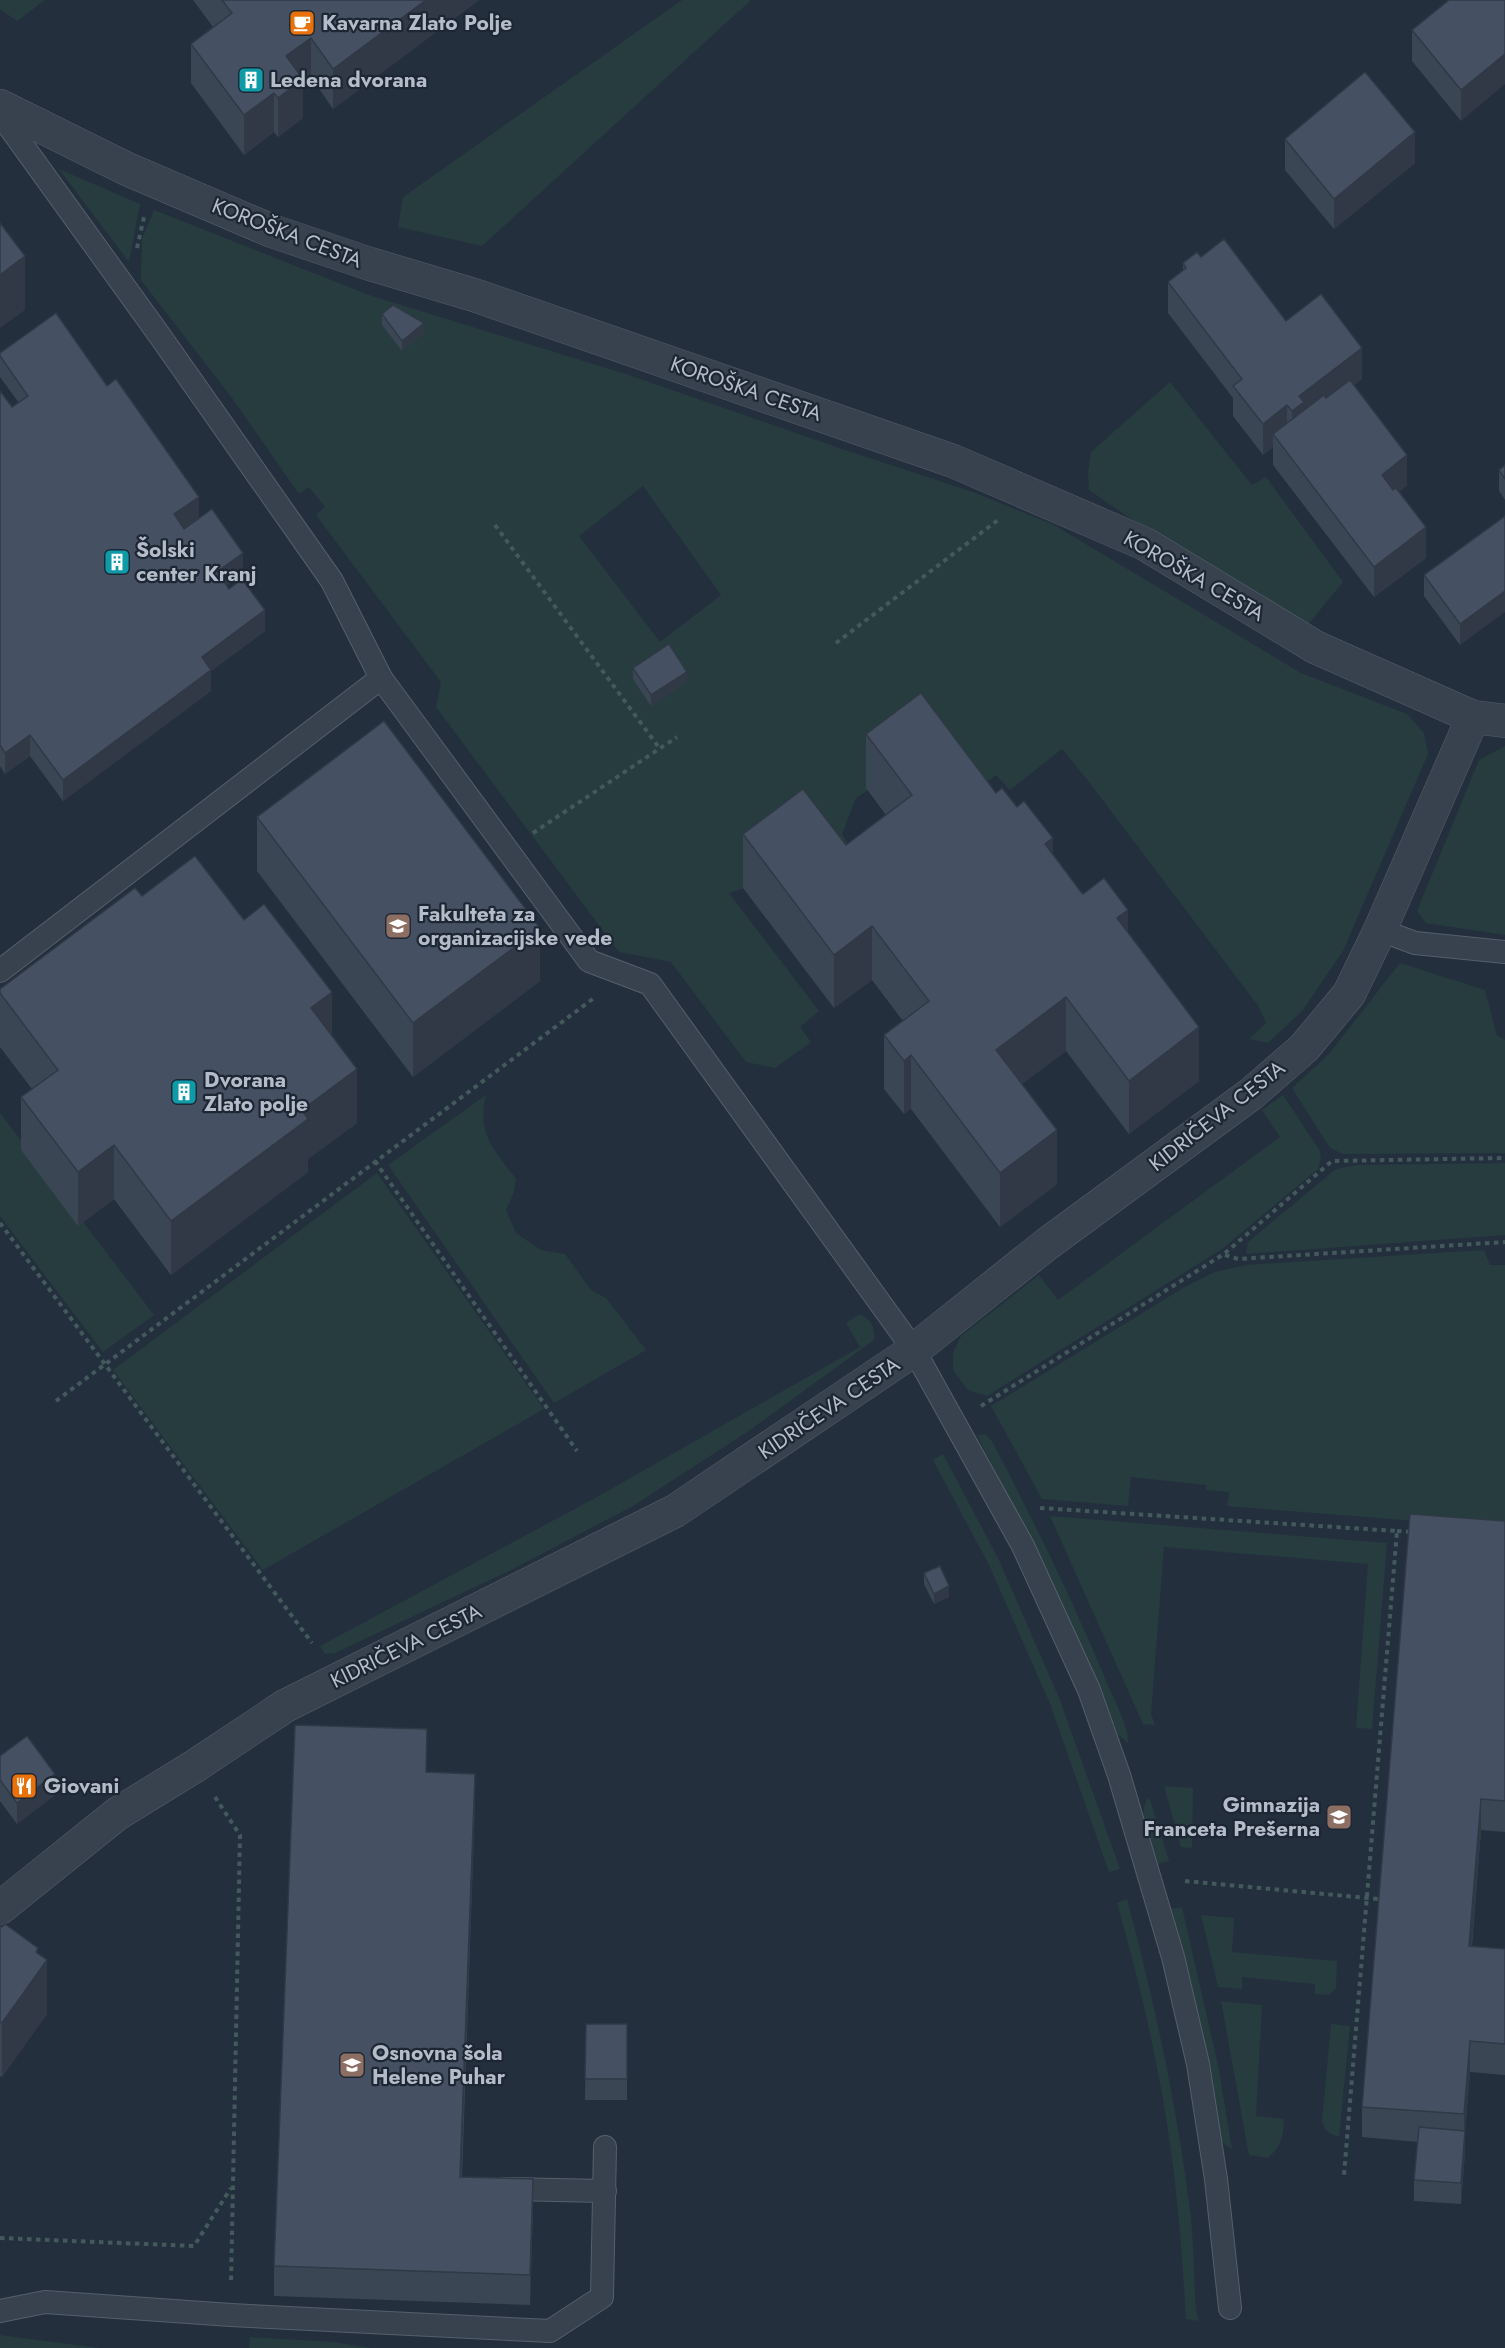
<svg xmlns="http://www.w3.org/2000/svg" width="1505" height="2348" font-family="Jost,sans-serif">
<rect width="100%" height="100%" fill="#242f3e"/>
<g fill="#263c3f" fill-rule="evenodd">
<polygon points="0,0 45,0 17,21 0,9"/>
<polygon points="682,0 751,0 482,246 398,227 403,197"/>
<polygon points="59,169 140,204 129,262"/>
<path d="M154 210 369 295 629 375 842 449 973 492 1054 525 1301 673 1407 714 1424 733 1428 754 1343 951 1302 1011 1268 1043 1249 1039 1266 1023 1259 1007 1089 782 1062 749 1010 790 996 775 968 797 875 786 856 798 842 834 853 853 729 893 819 1011 800 1027 811 1042 775 1068 746 1062 671 962 619 952 436 707 441 682 316 515 325 507 309 487 299 494 232 398 141 280 142 239ZM643 486 721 595 660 642 579 536Z"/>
<polygon points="1170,382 1252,485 1266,477 1343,582 1306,627 1134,521 1089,490 1088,472 1091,452"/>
<polygon points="1505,746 1505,935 1426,923 1417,911 1479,760"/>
<polygon points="1400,963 1485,990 1497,1036 1505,1040 1505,1153 1343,1154 1330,1148 1292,1088 1329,1054"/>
<path d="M486 1095C477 1135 493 1148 516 1179L514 1192 506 1210 516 1233 541 1250 565 1254 591 1290 606 1298 646 1350 554 1403 388 1165Z"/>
<polygon points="1283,1095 1320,1151 1321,1159 1318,1169 1222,1249 987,1396 968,1390 953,1370 953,1353 961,1336 1039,1275 1058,1300 1280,1137 1262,1110"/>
<polygon points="0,1113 154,1315 103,1352 0,1216"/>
<polygon points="1505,1163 1505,1235 1246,1254 1248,1242 1336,1169 1357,1165"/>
<polygon points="377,1173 544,1409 263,1570 113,1370"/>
<polygon points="1484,1250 1490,1265 1505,1265 1505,1528 1227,1506 1229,1492 1206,1490 1206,1485 1131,1477 1128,1506 1042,1499 991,1406 1183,1288 1215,1272 1246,1265"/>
<path d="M859 1314C872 1320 875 1327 874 1340L747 1432 633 1506 511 1570 335 1653 325 1654 320 1646 597 1497 860 1347 846 1323Z"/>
<path d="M985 1434 992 1441C1033 1520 1073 1600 1107 1683 1113 1697 1130 1730 1128 1743L1115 1732 1056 1592 977 1435Z"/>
<polygon points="943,1454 999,1560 1060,1700 1120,1869 1109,1872 1050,1704 989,1565 933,1460"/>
<polygon points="1050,1516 1387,1543 1372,1729 1356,1728 1368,1564 1164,1547 1151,1714 1155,1725 1143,1724"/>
<polygon points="1164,1786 1193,1788 1192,1848 1181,1847"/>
<path d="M1149 1797 1169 1861 1158 1864C1152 1845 1135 1814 1149 1797Z"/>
<path d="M1127 1899C1155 2004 1178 2111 1191 2218 1194 2249 1194 2280 1196 2310L1199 2321 1186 2319C1184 2287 1182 2255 1179 2223 1170 2115 1147 2007 1117 1903Z"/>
<polygon points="1182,1907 1219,2070 1232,2150 1219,2139 1192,1990 1171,1909"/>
<polygon points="1201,1915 1234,1918 1232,1952 1337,1961 1336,1988 1329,1995 1315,1994 1315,1984 1242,1977 1242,1989 1218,1987"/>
<path d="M1221 2001 1262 2005 1256 2116 1284 2119C1283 2136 1282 2146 1268 2158L1249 2155Z"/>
<path d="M1331 2024 1350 2026 1339 2137C1329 2134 1325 2131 1322 2121Z"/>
<polygon points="0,2335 99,2348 0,2348"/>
<polygon points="250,2337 333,2342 372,2348 249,2348"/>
</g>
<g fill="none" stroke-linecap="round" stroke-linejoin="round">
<defs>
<g id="service">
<polyline points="0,114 160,336 332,581 381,678 589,961 650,984 914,1350 1023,1546 1089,1690 1119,1775 1173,1957 1198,2064 1216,2179 1230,2308"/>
<polyline points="1380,930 1415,943 1505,952"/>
<polyline points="0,971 381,678"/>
<polyline points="504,2189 605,2191"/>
<polyline points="0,2311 45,2302 231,2315 550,2331 602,2297 605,2147"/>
</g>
<g id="minor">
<polyline points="0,106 127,169 272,231 370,264 474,295 953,461 1145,544 1315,647 1473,717 1505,721"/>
<polyline points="0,1908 117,1814 195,1766 285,1706 675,1511 914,1350 1047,1244 1251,1094 1304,1048 1349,994 1380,930 1473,717"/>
</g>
</defs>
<use href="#service" stroke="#565f6c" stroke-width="24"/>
<use href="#minor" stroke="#565f6c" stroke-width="34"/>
<g stroke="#44595c" stroke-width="4" stroke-dasharray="4.5 4.5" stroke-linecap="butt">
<polyline points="137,248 144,217"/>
<polyline points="495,525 660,749"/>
<polyline points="836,643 998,520"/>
<polyline points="533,833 677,737"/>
<polyline points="375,1161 577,1451"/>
<polyline points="0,1223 312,1643"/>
<polyline points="1225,1255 1238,1259 1505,1242"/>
<polyline points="56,1401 594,998"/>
<polyline points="981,1406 1224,1254 1332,1161 1505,1158"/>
<polyline points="1040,1508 1397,1531 1344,2175"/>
<polyline points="1397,1531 1412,1532"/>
<polyline points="215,1797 240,1835 231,2283"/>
<polyline points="1185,1881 1378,1899"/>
<polyline points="0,2238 194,2246 231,2188"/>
</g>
<use href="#service" stroke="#38414e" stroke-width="22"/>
<use href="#minor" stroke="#38414e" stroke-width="33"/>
</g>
<g fill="#3b4654">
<polygon points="193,0 479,0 333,109 311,77 303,83 303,118 278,137 274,132 244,155 191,83 191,44 213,27"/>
<polygon points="1505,0 1461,121 1412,61 1412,30"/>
<polygon points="1285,139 1415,163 1334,229 1285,170"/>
<polygon points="1201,257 1362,379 1354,385 1407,485 1399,492 1426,558 1374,597 1273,465 1273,447 1263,455 1233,416 1233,398 1168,313 1168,282 1183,271 1183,263"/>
<polygon points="382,314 424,333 402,351 382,325"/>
<polygon points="0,353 199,518 184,528 243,574 226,586 265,631 211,671 211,691 63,801 30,756 5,774 0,766 0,391 12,407 19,403 0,377"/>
<polygon points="1505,465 1505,500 1499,491 1499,470"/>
<polygon points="1505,516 1460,645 1424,596 1424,575"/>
<polygon points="633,668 687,682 651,706 633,679"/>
<polygon points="866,734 996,793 1053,854 1081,892 1128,933 1199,1081 1129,1134 1066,1051 1022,1084 1057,1184 1000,1227 911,1109 904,1114 884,1089 884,1035 903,1021 872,980 834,1008 743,888 743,834 846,845 886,815 866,788"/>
<polygon points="257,817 540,981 413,1077 257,871"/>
<polygon points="142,896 332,1036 357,1123 308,1159 308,1172 171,1275 114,1199 78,1226 21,1150 21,1097 32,1089 0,1047 0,989"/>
<polygon points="1505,1521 1505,1832 1481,1830 1472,1946 1505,1949 1505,2075 1470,2072 1465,2131 1465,2152 1461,2204 1414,2201 1414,2180 1418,2142 1362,2137 1362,2107"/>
<polygon points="924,1573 949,1597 934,1604 924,1584"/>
<polygon points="0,1756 55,1795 17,1824 0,1801"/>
<polygon points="426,1772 475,1804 462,2177 533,2210 530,2305 274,2296 274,2266"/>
<polygon points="0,1925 38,1954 47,2014 2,2077 0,2076"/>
<polygon points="586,2024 627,2024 627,2100 585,2100"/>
</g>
<g fill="#303945">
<polygon points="426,0 479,0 333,109 333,69"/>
<polygon points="311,38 311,77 303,83 303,118 278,137 278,98 286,56"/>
<polygon points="1505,54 1505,84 1461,121 1461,90"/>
<polygon points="274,93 274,132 244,155 244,115"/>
<polygon points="1415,132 1415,163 1334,229 1334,199"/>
<polygon points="25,256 25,310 0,328 0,275"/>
<polygon points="424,323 424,333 402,351 402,341"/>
<polygon points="1362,348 1362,379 1304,423 1292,442 1292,411 1299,396"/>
<polygon points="1287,405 1287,436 1273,434 1273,447 1263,455 1263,424"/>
<polygon points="1407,455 1407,485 1382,505 1382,475"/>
<polygon points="199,497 199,518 174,535 174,514"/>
<polygon points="1426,527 1426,558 1374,597 1374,567"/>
<polygon points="243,553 243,574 217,593 217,572"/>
<polygon points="1505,591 1505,612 1460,645 1460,624"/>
<polygon points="265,610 265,631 211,671 211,691 63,801 63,780 202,657"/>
<polygon points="687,672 687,682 651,706 651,695"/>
<polygon points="30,735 30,756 5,774 5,753"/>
<polygon points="1053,838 1053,892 1045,844"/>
<polygon points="1128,910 1128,964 1117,918"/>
<polygon points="872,926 872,980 834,1008 834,955"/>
<polygon points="540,928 540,981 413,1077 413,1023"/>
<polygon points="332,992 332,1046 311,1008"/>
<polygon points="1066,997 1066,1051 996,1104 996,1050"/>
<polygon points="1199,1027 1199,1081 1129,1134 1129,1081"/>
<polygon points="911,1055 911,1109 904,1114 904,1061"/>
<polygon points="357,1069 357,1123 308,1159 308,1172 171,1275 171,1221 302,1110"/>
<polygon points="1057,1130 1057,1184 1000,1227 1000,1173"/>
<polygon points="114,1145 114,1199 78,1226 78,1172"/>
<polygon points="949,1586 949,1597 934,1604 934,1594"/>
<polygon points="55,1774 55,1795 17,1824 17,1803"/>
<polygon points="475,1774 475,1804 460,2208 460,2177"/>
<polygon points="1481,1799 1481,1830 1469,1976 1469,1946"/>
<polygon points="38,1948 38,1973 47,1960 47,2014 2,2077 2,2023"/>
<polygon points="1470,2041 1470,2072 1464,2145 1464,2114"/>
<polygon points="1465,2131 1465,2152 1461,2204 1461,2183"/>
<polygon points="533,2179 533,2210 530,2305 530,2275"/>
</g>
<g fill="#455162" stroke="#303945" stroke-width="1.5">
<polygon points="222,0 426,0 333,69 311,38 286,56 303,79 278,98 274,93 244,115 191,44 232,13"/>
<polygon points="1449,0 1505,0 1505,54 1461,90 1412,30"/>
<polygon points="1365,72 1415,132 1334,199 1285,139"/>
<polygon points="0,223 25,256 0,275"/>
<polygon points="1224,239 1286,321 1321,294 1362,348 1299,396 1304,402 1292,411 1287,405 1263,424 1233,386 1242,379 1168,282 1186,268 1183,263 1197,252 1201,257"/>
<polygon points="393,305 424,323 402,341 382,314"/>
<polygon points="56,313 107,386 116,379 199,497 174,514 184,529 212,509 243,553 217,572 229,589 242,579 265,610 202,657 211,670 63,780 30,735 5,753 0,745 0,391 12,407 28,396 0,356 0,353"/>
<polygon points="1350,380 1407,455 1382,475 1393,490 1396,488 1426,527 1374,567 1273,434 1324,395 1326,398"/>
<polygon points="1505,465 1505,479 1499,470"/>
<polygon points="1505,516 1505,591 1460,624 1424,575"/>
<polygon points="669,644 687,672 651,695 633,668"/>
<polygon points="921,693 996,793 1002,788 1017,807 1024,801 1053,838 1045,844 1081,892 1083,894 1104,878 1128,910 1117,918 1199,1027 1129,1081 1066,997 996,1050 1057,1130 1000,1173 911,1055 904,1061 884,1035 929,1001 872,926 834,955 743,834 803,789 846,845 912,795 866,734"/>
<polygon points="384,721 540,928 413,1023 257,817"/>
<polygon points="195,856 244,920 264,904 332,992 311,1008 357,1069 302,1110 308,1119 171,1221 114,1145 78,1172 21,1097 58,1070 0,993 0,989 135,888 142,896"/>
<polygon points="1410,1514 1505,1521 1505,1801 1481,1799 1469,1946 1505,1949 1505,2044 1470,2041 1464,2114 1362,2107"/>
<polygon points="940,1566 949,1586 934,1594 924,1573"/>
<polygon points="295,1725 427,1729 426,1772 475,1774 460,2177 533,2179 530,2275 274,2266"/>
<polygon points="27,1736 55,1774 17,1803 0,1780 0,1756"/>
<polygon points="5,1924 38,1948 36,1952 47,1960 2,2023 0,2022 0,1925 2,1927"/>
<polygon points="586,2024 627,2024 627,2079 585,2079"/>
<polygon points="1419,2127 1465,2131 1461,2183 1414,2180"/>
</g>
<defs>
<symbol id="cafe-square" viewBox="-11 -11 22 22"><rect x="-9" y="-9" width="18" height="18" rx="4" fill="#e8710a" stroke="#1d2633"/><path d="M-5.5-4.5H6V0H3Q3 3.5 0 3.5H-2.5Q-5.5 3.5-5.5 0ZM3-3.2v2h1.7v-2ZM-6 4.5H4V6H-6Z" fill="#fff"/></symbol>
<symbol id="building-square" viewBox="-11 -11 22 22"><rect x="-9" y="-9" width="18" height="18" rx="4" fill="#0f9aa8" stroke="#1d2633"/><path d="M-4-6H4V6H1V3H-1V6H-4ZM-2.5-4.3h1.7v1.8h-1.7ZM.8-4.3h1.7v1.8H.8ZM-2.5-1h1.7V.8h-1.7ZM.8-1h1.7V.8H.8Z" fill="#fff"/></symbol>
<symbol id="university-square" viewBox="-11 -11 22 22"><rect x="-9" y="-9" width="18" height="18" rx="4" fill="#8d6e63" stroke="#1d2633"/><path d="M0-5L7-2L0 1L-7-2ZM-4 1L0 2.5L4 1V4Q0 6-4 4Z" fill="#fff"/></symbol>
<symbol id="restaurant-square" viewBox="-11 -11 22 22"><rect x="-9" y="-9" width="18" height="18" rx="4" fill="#e8710a" stroke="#1d2633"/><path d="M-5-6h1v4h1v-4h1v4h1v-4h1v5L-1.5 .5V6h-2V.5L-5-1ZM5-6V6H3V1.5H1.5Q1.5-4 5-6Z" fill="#fff"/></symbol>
<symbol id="school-square" viewBox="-11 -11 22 22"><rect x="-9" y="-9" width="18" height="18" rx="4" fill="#8d6e63" stroke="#1d2633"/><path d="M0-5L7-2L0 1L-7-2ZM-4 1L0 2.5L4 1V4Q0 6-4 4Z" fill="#fff"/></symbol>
</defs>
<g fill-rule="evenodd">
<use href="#cafe-square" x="287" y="8" width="30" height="30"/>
<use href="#building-square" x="236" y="65" width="30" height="30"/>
<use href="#building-square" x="102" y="547" width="30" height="30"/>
<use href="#university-square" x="383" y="911" width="30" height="30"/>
<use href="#building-square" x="169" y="1077" width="30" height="30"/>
<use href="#restaurant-square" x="9" y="1771" width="30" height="30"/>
<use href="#school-square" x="1324" y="1802" width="30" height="30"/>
<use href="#school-square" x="337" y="2050" width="30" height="30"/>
</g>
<g text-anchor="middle" stroke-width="4.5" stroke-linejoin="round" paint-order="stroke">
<g font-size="21" font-weight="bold" fill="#b4bcc9" stroke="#1d2633" text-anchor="start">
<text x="322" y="30">Kavarna Zlato Polje</text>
<text x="270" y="87">Ledena dvorana</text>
<text x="136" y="557">Šolski<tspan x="136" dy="24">center Kranj</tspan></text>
<text x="418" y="921">Fakulteta za<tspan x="418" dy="24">organizacijske vede</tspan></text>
<text x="204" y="1087">Dvorana<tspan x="204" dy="24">Zlato polje</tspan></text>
<text x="44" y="1793">Giovani</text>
<text x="1320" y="1812" text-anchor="end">Gimnazija<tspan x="1320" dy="24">Franceta Prešerna</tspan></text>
<text x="372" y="2060">Osnovna šola<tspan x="372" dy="24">Helene Puhar</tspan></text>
</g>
<g font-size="21" fill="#b4bcc9" stroke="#1d2633">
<text transform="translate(287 233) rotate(21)" y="7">KOROŠKA CESTA</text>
<text transform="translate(746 389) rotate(19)" y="7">KOROŠKA CESTA</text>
<text transform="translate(1194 576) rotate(30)" y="7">KOROŠKA CESTA</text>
<text transform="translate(1217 1116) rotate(-38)" y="7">KIDRIČEVA CESTA</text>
<text transform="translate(829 1408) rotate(-34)" y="7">KIDRIČEVA CESTA</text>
<text transform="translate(406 1646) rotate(-26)" y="7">KIDRIČEVA CESTA</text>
</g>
</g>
</svg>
